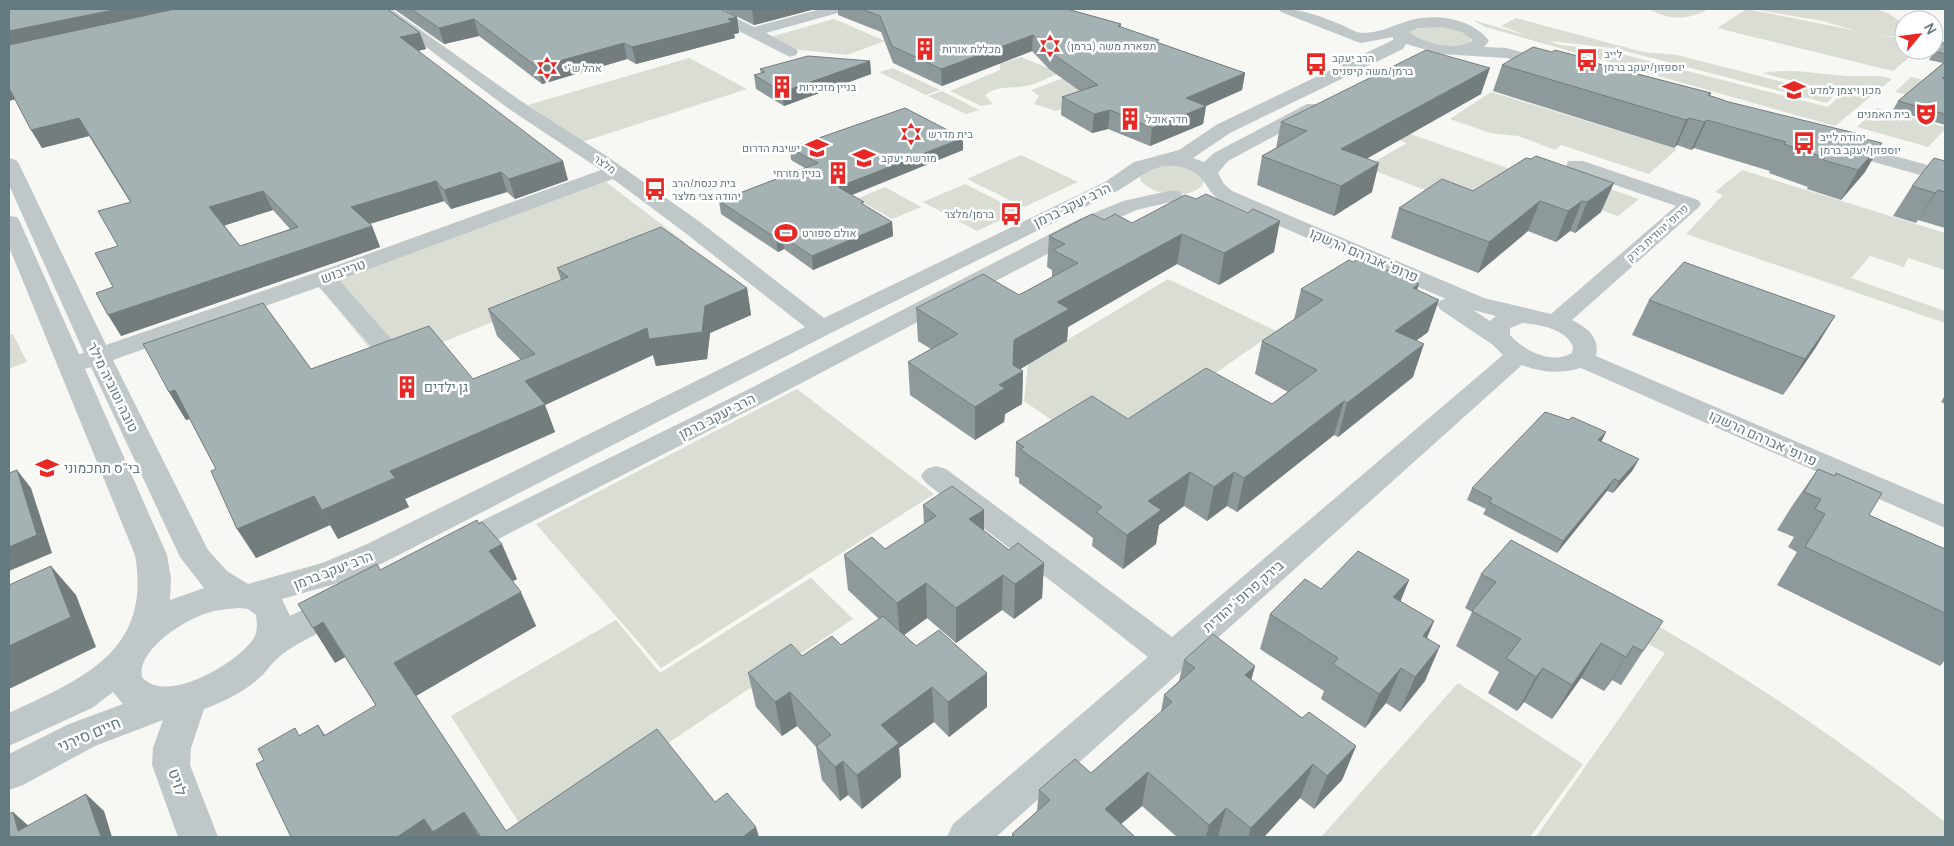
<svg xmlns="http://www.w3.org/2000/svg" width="1954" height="846" font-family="Manrope,Heebo,sans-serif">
<rect width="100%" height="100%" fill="#f7f7f4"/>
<g fill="#d9ddd3">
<path d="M1649 9H1709C1688 20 1670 21 1649 9Z"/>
<polygon points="1747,9 1857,31 1823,21 1752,9 1876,9 1888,13 1904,24 1904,37 1872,35 1904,38 1904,50 1918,50 1893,71 1717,28"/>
<path d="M1516 18 1643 52 1677 55 1834 95 1827 103 1613 48 1549 41 1560 45 1602 49 1828 107 1841 94 1762 73C1793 68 1816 74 1846 76 1862 77 1877 74 1892 79L1835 126 1485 27 1473 20 1528 36 1501 26Z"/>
<polygon points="834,19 885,41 847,55 793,49 770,37"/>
<path d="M1434 25 1462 30 1471 37V41C1455 56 1426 42 1409 34L1411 28Z"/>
<path d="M1021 57 1060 73C1049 77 1037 84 1026 86 1011 89 999 85 985 95L993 104 981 106 950 91 1000 70V64Z"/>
<polygon points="689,58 747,89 582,142 528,105"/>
<polygon points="893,68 940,90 926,95 879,72"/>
<polygon points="1072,75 1088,99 1056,111 1034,104 1039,96 1031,90"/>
<polygon points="1911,77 1945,85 1945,105 1895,92"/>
<polygon points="942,91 979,110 966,114 928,96"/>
<polygon points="1491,92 1677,149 1649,174 1561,145 1555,150 1518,136 1490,133 1450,119"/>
<polygon points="1333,107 1519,172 1534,163 1639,199 1618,216 1516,179 1464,215 1438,195 1365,167 1407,143 1322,112"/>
<polygon points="1877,108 1945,127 1945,129 1928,147 1857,127"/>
<polygon points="1021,155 1078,182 1024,207 967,179"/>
<path d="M1173 165 1192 169 1204 180 1202 186C1187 200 1154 196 1141 181L1140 176 1149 168Z"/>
<polygon points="1742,170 1945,233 1945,270 1908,258 1904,267 1870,256 1851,278 1945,311 1945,323 1686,234 1723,195 1715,192"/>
<polygon points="606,182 686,243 384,366 319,286"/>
<polygon points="965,184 1019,211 977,231 923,202"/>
<polygon points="885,187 921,207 892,219 857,199"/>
<polygon points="1168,279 1276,331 1125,436 1063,428 1024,401 1028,364"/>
<polygon points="13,334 27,362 9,369 9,335"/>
<polygon points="797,389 934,494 661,668 536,524"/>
<polygon points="811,578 853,619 528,837 451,716 616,620 660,673"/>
<path d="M1653 623C1755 682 1852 748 1945 822V837H1536L1665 653 1641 640Z"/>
<polygon points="1458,683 1583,764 1530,837 1321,837"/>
</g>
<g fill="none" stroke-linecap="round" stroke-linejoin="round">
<g fill="#c0c7c9" fill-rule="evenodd">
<path d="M375 9H391L521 101 608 157 700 222 824 318 1105 182 1134 162 1179 150 1216 125 1393 40V37L1361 43 1355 41 1281 12 1279 9C1304 9 1319 16 1342 25 1348 28 1357 33 1363 33 1381 33 1396 24 1411 20 1437 13 1473 19 1489 41L1484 47 1506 48 1560 62 1562 65 1554 70 1506 58 1441 54 1406 44 1403 49 1230 133 1193 158 1204 162 1214 153 1307 104H1319L1322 108 1319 112 1228 161 1218 173 1224 184 1232 191 1484 298 1551 314 1676 206 1569 169 1566 165 1569 161H1583L1698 200 1701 204 1698 208 1572 320C1588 328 1600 338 1596 356L1945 505V528L1581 368C1560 374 1543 373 1522 365L996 837H947L953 824 1148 657 926 483 921 476 926 469 936 466 946 469 1172 637 1503 355 1493 345 1441 310 1437 305 1441 300 1446 299 1218 199C1209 192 1206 182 1198 175 1192 170 1183 167 1176 166 1151 164 1139 179 1119 190L831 333 387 561 342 582 282 599 290 616 342 591 354 595 359 604C349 622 298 640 279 657 271 663 266 673 258 679 242 693 223 702 204 709L191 748 190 765 218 837H178L152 765 153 748 163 720 95 746 23 785 9 790V754L69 724 123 704 113 692 92 708 9 746V713C82 679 152 652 135 555L9 247V216L17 217 20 222 79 354 84 353 9 185V158L16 160 19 164 106 345 332 267 601 170 509 109ZM1442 27 1462 32 1473 40C1457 53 1423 43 1409 32L1418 28ZM613 179 684 232 805 327 365 545 322 563 248 584 227 571 208 550 113 360 319 287 375 351 384 354 393 351 397 346 393 341 339 280ZM1473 310 1496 316 1490 321ZM1523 323C1540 325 1566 329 1573 347L1572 353C1552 365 1524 351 1510 335V328ZM91 367 180 557 204 588 170 600 171 579 167 555 85 369ZM239 608 248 609 256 615C257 623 258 630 254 638 239 662 166 706 142 677 137 650 182 622 204 614 215 610 227 609 239 608Z"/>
<polygon points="700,9 718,9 754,27 821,9 843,9 841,12 766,33 796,49 798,52 796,55 790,57 702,12"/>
<polygon points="1838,140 1945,170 1945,182 1831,150 1829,146 1831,142"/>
<polygon points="1173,190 1180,192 1183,196 1180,200 1136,210 1093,230 771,399 467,555 456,558 445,555 440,547 445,539 753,387 1077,220 1123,201"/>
</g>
</g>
<g fill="#8e999b" fill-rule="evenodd">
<path d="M9 9 426 49 418 51 568 180 515 199 507 192 451 209 444 201 369 224 372 226 380 247 121 336 113 287 118 246 130 202 89 136 42 148 15 99 9 101ZM273 210 290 229 240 246 224 225Z"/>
<polygon points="394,9 720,9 737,17 739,33 734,34 735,38 636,64 627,59 542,84 479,36 444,44"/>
<polygon points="722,9 815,9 754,25"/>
<polygon points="838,9 1067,9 1121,24 1121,27 1159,43 1245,73 1242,90 1206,106 1203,124 1150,146 1108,129 1092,133 1061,115 1062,97 1080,91 1049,69 1032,51 942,86 893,63 881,32 838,15"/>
<polygon points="1945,41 1945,125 1893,110 1898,101 1943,63 1929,60 1934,51"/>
<polygon points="1552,52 1593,60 1593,62 1711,93 1710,96 1729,102 1865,139 1865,172 1841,200 1807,189 1808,187 1769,173 1770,171 1694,148 1691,150 1677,145 1674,148 1493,91 1502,65"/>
<polygon points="870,61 871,74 784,106 756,89 754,75 761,73 760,69"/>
<polygon points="1481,94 1368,158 1372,192 1334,216 1257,185 1262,156 1276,148 1281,122"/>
<polygon points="790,148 963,150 852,195 864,205 892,222 893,236 813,270 784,249 778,252 721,214 719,201 805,168 791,160"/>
<polygon points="1526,158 1601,212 1575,233 1570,231 1556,242 1528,231 1478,273 1391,238 1399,208 1473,191"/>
<polygon points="1945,161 1945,228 1918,220 1916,223 1893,216 1912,186"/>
<polygon points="1104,220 1132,223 1274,252 1219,285 1177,264 1068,327 1067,341 1020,369 1023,371 1022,404 1005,414 1004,422 975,440 910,395 908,362 931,349 918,341 916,308 1019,295 1052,277 1052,270 1047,267 1049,236"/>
<polygon points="557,268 747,288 751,315 710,333 707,359 656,366 653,355 545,405 555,432 405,499 409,507 338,539 330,525 256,558 216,469 190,419 186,420 169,392 311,369 473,379 521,360 497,336 488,309 561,280"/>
<polygon points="1301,289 1417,290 1428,332 1416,341 1413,377 1338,437 1334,435 1237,512 1227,506 1207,521 1184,506 1159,525 1156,544 1123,569 1092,546 1093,538 1019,483 1019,478 1015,476 1016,442 1128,419 1272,404 1288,392 1255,374 1262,341 1294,320"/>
<polygon points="1649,300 1835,316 1814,350 1783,395 1632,335"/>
<polygon points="1945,395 1945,404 1941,402"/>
<polygon points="1569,420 1606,432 1601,442 1639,459 1632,471 1613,493 1607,491 1557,553 1483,514 1486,509 1467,500 1472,488"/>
<polygon points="1818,469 1869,515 1945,549 1945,660 1940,666 1777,585 1797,552 1788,547 1794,537 1777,530 1792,506"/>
<polygon points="923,505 984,510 984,531 1009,550 1044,563 1042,598 1014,619 1002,610 956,643 927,618 904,635 987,707 949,737 934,722 899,748 901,777 862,809 848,795 840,801 822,780 816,747 797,726 782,736 756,707 748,673 841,645 879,619 848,590 844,555 885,549 924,524"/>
<polygon points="380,570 517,579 513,581 536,626 416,696 506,831 715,802 759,837 291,837 264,760 300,735 318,725 325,735 376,706 345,657 335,663"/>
<polygon points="1481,574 1663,621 1621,685 1612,680 1604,691 1581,678 1552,719 1524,702 1517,711 1488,693 1499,672 1456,646 1472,612 1465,608"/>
<polygon points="1409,580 1400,601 1434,621 1427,638 1425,681 1400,712 1386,703 1365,728 1321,699 1324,691 1260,649 1270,614 1321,589"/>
<polygon points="1184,660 1251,680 1302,718 1356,746 1342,780 1314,809 1300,798 1264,837 1177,837 1142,806 1121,824 1135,837 1012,837 1012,834 1037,811 1039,790 1091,773 1161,712 1164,695 1179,681"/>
</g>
<g fill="#747d7e">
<polygon points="118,9 199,9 9,50 9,31"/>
<polygon points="752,9 815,9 754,25"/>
<polygon points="737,17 739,33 734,34 735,38 636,64 632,47"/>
<polygon points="474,19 479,36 444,44 439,28"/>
<polygon points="420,33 426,49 405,54 400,37"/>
<polygon points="1033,35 1032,51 942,86 941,69"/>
<polygon points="624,43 627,59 542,84 537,67"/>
<polygon points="870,61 871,74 784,106 782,92"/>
<polygon points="1490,68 1481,94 1334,177 1341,149"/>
<polygon points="1245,73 1242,90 1206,106 1203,124 1150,146 1152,128 1186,98"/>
<polygon points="9,87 16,99 9,101"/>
<polygon points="1110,110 1108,129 1092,133 1094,114"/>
<polygon points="79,118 89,136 42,148 31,130"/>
<polygon points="1689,118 1677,145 1674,148 1686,120"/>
<polygon points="1707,120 1694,148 1691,150 1704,122"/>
<polygon points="963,138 963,150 839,200 838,187"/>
<polygon points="1882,143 1865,172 1841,200 1858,170"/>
<polygon points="563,161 568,180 515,199 509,179"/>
<polygon points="1379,163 1372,192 1334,216 1341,186"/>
<polygon points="501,172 507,192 451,209 444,190"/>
<polygon points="436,181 444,201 360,227 351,207"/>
<polygon points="1614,183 1601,212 1575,233 1587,202"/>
<polygon points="1938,190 1916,223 1935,193"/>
<polygon points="263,191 273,210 220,227 209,207"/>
<polygon points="1540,201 1528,231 1478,273 1489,242"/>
<polygon points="1582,201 1570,231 1556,242 1568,211"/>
<polygon points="1280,221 1274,252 1219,285 1224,253"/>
<polygon points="892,222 893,236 813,270 812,256"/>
<polygon points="372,226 380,247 121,336 108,315"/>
<polygon points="1182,234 1177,264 1068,327 1067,341 1014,373 1023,371 1022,404 1005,414 1004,422 975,440 975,407 999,385 1014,340 1057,302"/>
<polygon points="782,236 784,249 778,252 776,238"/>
<polygon points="1419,284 1409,316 1413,288"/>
<polygon points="747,288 751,315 710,333 707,359 656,366 653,355 545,405 555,432 405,499 409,507 338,539 322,510 390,471 525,381 647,328"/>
<polygon points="1439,300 1428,332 1385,363 1395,331"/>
<polygon points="1835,316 1814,350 1783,395 1805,359"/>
<polygon points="1424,344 1413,377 1338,437 1347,403"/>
<polygon points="175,390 192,418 186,420 169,392"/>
<polygon points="1344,401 1334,435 1237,512 1244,478"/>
<polygon points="1606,432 1600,444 1598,440"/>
<polygon points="1639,459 1632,471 1613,493 1619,481"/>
<polygon points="17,470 31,488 52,553 9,571 9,547"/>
<polygon points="1190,472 1184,506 1159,525 1156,544 1123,569 1127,535 1148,501"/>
<polygon points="1234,472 1227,506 1207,521 1214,487"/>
<polygon points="1614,479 1607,491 1557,553 1563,541"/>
<polygon points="314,496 330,525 256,558 237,529"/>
<polygon points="984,510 984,544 969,519"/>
<polygon points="502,544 517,579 503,586 489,551"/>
<polygon points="1044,563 1042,598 1014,619 1015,584"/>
<polygon points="51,566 76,595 96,647 9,689 9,646"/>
<polygon points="1003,575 1002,610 956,643 956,608"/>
<polygon points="1409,580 1395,615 1393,597"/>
<polygon points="926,583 927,618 900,638 897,603"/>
<polygon points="521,592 536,626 414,697 394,663"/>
<polygon points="1434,621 1419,656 1423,636"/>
<polygon points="323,622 345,657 335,663 313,628"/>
<polygon points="1601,643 1581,678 1552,719 1572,685"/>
<polygon points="1440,646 1425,681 1400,712 1415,677"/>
<polygon points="1633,646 1612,680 1604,691 1626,657"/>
<polygon points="1255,666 1246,700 1245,675"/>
<polygon points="1401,668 1386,703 1365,728 1379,694"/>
<polygon points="1543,668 1524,702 1517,711 1536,677"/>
<polygon points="987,673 987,707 949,737 948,702"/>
<polygon points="932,687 934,722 899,748 901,777 862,809 857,775 881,725"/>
<polygon points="790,692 797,726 782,736 775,702"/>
<polygon points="1356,746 1342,780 1314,809 1327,776"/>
<polygon points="843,761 848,795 840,801 835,767"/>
<polygon points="1313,764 1300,798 1264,837 1248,837 1251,828"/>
<polygon points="1148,772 1142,806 1106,837 1105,809"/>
<polygon points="86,794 104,811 112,837 101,837"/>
<polygon points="1226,808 1218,837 1206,837 1209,825"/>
<polygon points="13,812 32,829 18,831"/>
<polygon points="464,812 479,837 397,837 424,819"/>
<polygon points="756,827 759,837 743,837"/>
</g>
<g fill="#a5b2b4" stroke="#747d7e" fill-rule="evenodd">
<polygon points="9,9 118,9 9,31"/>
<path d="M175 9H387L420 33 400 37 563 161 509 179 501 172 444 190 436 181 351 207 372 226 108 315 96 293 113 287 95 253 118 246 98 211 131 202 79 118 31 130 9 88V45ZM263 191 298 227 240 246 209 207Z"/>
<polygon points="411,9 720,9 737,17 728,19 732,22 632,47 624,43 537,67 474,19 439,28"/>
<polygon points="862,9 1067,9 1121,24 1118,26 1159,40 1156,42 1245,73 1186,98 1206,106 1152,128 1110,110 1094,114 1062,97 1098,85 1050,52 1033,35 941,69 892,46 880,16"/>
<polygon points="1945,41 1945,54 1934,51"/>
<polygon points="1533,47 1552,52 1555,50 1593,60 1591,62 1711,93 1708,95 1729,102 1867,136 1865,139 1882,143 1858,170 1823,160 1825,158 1784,144 1786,142 1707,120 1704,122 1689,118 1686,120 1502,65"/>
<polygon points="1426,50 1490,68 1341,149 1379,163 1341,186 1262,156 1307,131 1281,122"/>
<polygon points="808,56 870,61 782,92 754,75 765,72 760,69"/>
<polygon points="1945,62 1945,77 1942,78 1945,79 1945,114 1898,101"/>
<polygon points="905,108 963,138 838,187 864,202 861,203 892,222 812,256 782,236 776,238 719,201 818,163 790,148"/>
<polygon points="1536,156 1614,183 1587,202 1582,201 1568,211 1540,201 1489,242 1399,208 1442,179 1473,191 1526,158 1531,159"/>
<polygon points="1934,158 1945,161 1945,192 1938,190 1935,193 1912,186"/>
<polygon points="1206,194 1248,213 1253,209 1280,221 1224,253 1182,234 1057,302 1069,309 1014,340 1013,365 1023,371 999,385 1005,388 975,407 908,362 958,334 916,308 983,274 1019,295 1078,263 1053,250 1065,244 1049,236 1092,214 1104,220 1115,214 1132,223 1185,195 1196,199"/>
<polygon points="661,227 747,288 705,306 702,332 649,339 647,328 525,381 545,404 390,471 395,478 322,510 314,496 237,529 211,471 216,469 195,429 175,390 169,392 143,344 263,303 311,369 429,326 473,379 535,354 488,309 568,277 557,268"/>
<polygon points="1360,258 1419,284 1413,288 1439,300 1395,331 1424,344 1347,403 1344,401 1244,478 1234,472 1214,487 1190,472 1148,501 1161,510 1127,535 1096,512 1102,507 1020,449 1024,447 1016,442 1092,396 1128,419 1206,368 1272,404 1317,370 1262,341 1323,300 1301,289 1349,260 1353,262"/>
<polygon points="1684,262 1835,316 1805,359 1649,300"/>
<polygon points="1545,412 1569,420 1572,417 1606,432 1598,440 1639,459 1619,481 1614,479 1563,541 1489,502 1492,498 1472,488"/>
<polygon points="1818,469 1835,476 1836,473 1882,493 1869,515 1945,549 1945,613 1805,547 1825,514 1815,509 1821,499 1804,492"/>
<polygon points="17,470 37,535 9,547 9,473"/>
<polygon points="952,486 984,510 969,519 1009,550 1018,543 1044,563 1015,584 1003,575 956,608 926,583 897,603 844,555 872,537 885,549 936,516 923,505"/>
<polygon points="477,520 479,524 482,522 502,544 489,551 521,592 394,663 506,831 657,729 715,802 727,793 756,827 743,837 481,837 464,812 433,832 424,819 397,837 291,837 256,764 264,760 258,749 295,728 299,736 318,725 324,736 376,705 323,622 313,628 298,604 377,564 380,570"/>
<polygon points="1511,540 1663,621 1643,651 1633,646 1626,657 1601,643 1572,685 1543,668 1536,677 1506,658 1521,639 1472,611 1496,582 1481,574"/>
<polygon points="1358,551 1409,580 1393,597 1434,621 1423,636 1440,646 1415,677 1401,668 1379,694 1333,664 1338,658 1270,614 1305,579 1321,589"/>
<polygon points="51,566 71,617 9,646 9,585"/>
<polygon points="883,616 916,646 939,630 987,673 948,702 932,687 881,725 899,743 857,775 843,761 835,767 816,746 831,735 790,692 775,702 748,673 791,644 802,656 832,636 841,645"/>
<polygon points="1213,634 1255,666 1245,675 1302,718 1309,712 1356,746 1327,776 1313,764 1251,828 1226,808 1209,825 1148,772 1105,809 1135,837 1015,837 1012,834 1050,800 1039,790 1075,759 1091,773 1172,702 1164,695 1195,668 1184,660"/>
<polygon points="86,794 101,837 9,837 9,814 13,812 18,831"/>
</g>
<defs>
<symbol id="synagogue-bare" viewBox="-9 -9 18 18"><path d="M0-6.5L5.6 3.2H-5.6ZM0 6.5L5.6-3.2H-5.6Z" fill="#e72825" stroke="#fff" stroke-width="2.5" paint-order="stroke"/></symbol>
<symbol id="building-bare" viewBox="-9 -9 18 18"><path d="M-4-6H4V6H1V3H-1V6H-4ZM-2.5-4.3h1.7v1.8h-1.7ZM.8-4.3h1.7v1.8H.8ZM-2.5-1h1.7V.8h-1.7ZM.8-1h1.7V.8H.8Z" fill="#e72825" stroke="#fff" stroke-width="2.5" paint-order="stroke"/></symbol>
<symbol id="bus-bare" viewBox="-9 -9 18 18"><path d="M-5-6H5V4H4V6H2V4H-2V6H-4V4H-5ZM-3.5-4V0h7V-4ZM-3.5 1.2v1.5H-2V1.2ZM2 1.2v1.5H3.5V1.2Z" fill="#e72825" stroke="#fff" stroke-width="2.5" paint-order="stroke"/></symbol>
<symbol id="university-bare" viewBox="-9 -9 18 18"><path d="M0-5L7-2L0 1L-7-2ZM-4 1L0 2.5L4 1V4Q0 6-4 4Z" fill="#e72825" stroke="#fff" stroke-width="2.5" paint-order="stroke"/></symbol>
<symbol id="theatre-bare" viewBox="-9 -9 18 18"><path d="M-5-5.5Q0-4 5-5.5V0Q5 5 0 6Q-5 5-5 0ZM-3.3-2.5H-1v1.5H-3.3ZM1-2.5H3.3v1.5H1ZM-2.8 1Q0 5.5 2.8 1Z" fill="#e72825" stroke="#fff" stroke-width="2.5" paint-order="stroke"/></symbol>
<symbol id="school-bare" viewBox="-9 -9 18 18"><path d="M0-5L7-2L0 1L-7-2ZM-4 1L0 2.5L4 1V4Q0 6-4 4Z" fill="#e72825" stroke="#fff" stroke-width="2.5" paint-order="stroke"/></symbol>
<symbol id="stadium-bare" viewBox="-9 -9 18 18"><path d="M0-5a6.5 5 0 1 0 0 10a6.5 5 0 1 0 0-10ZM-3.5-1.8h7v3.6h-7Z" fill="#e72825" stroke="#fff" stroke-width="2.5" paint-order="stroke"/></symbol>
</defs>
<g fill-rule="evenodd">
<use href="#synagogue-bare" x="1034" y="30" width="32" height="32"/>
<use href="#building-bare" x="909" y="33" width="32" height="32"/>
<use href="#bus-bare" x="1571" y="44" width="32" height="32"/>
<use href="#bus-bare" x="1300" y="48" width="32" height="32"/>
<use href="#synagogue-bare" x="531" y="52" width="32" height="32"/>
<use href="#building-bare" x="766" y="71" width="32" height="32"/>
<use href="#university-bare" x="1778" y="74" width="32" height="32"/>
<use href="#theatre-bare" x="1910" y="98" width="32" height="32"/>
<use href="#building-bare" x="1114" y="103" width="32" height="32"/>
<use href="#synagogue-bare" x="895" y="118" width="32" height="32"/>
<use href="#bus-bare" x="1788" y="127" width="32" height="32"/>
<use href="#school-bare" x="801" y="132" width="32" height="32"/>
<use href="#university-bare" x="848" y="142" width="32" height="32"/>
<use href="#building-bare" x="822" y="157" width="32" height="32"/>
<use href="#bus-bare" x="639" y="173" width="32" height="32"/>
<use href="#bus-bare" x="995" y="198" width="32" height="32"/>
<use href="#stadium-bare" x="770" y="217" width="32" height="32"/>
<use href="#building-bare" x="391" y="371" width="32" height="32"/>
<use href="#school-bare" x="31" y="452" width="32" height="32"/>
</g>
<g text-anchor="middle" stroke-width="5" stroke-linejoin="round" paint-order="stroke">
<g font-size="11" fill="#627a80" stroke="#fff" text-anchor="start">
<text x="1066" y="50">תפארת משה (ברמן)</text>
<text x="942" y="53">מכללת אורות</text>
<text x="1604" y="58">לייב<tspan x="1604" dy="13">יוספזון/יעקב ברמן</tspan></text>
<text x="1332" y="62">הרב יעקב<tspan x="1332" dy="13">ברמן/משה קיפניס</tspan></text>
<text x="564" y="72">אהל ש"י</text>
<text x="799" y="91">בניין מזכירות</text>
<text x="1810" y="94">מכון ויצמן למדע</text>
<text x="1910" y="118" text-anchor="end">בית האמנים</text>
<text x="1146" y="123">חדר אוכל</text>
<text x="928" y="138">בית מדרש</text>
<text x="1820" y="141">יהודה לייב<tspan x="1820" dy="13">יוספזון/יעקב ברמן</tspan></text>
<text x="800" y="152" text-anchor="end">ישיבת הדרום</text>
<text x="881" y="162">מורשת יעקב</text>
<text x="821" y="177" text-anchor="end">בניין מזרחי</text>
<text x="672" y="187">בית כנסת/הרב<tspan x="672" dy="13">יהודה צבי מלצר</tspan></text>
<text x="994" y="218" text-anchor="end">ברמן/מלצר</text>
<text x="802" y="237">אולם ספורט</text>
</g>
<g font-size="11" fill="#627a80" stroke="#fff">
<text transform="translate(605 164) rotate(35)" y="4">מלצר</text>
<text transform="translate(1657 233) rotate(-42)" y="4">פרופ' יהודית בירק</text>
</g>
<g font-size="14" fill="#627a80" stroke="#fff">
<text transform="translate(1072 205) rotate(-26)" y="5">הרב יעקב ברמן</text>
<text transform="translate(1364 255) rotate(23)" y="5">פרופ' אברהם הרשקו</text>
<text transform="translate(343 271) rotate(-20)" y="5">טרייבוש</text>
<text transform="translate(113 387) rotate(64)" y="5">טובה וטוביה מילר</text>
<text transform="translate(717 416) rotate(-27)" y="5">הרב יעקב ברמן</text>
<text transform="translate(1763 438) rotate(24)" y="5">פרופ' אברהם הרשקו</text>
<text transform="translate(333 570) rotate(-21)" y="5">הרב יעקב ברמן</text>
<text transform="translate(1243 596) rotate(-41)" y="5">בירק פרופ' יהודית</text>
</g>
<g font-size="14" fill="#627a80" stroke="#fff" text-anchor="start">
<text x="424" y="392">גן ילדים</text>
<text x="64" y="473">בי"ס תחכמוני</text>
</g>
<g font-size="16" fill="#627a80" stroke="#fff">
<text transform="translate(89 734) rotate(-23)" y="6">חיים סירני</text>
<text transform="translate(178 782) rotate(72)" y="6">לויט</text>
</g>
</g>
<rect width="1954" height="846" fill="none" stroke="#627a80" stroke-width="20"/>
<g transform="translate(1919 35) rotate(61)"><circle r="24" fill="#ffffff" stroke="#c0cacc"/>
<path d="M0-4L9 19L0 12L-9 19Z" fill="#e72825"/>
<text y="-8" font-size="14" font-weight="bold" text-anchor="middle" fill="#627a80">N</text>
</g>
</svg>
